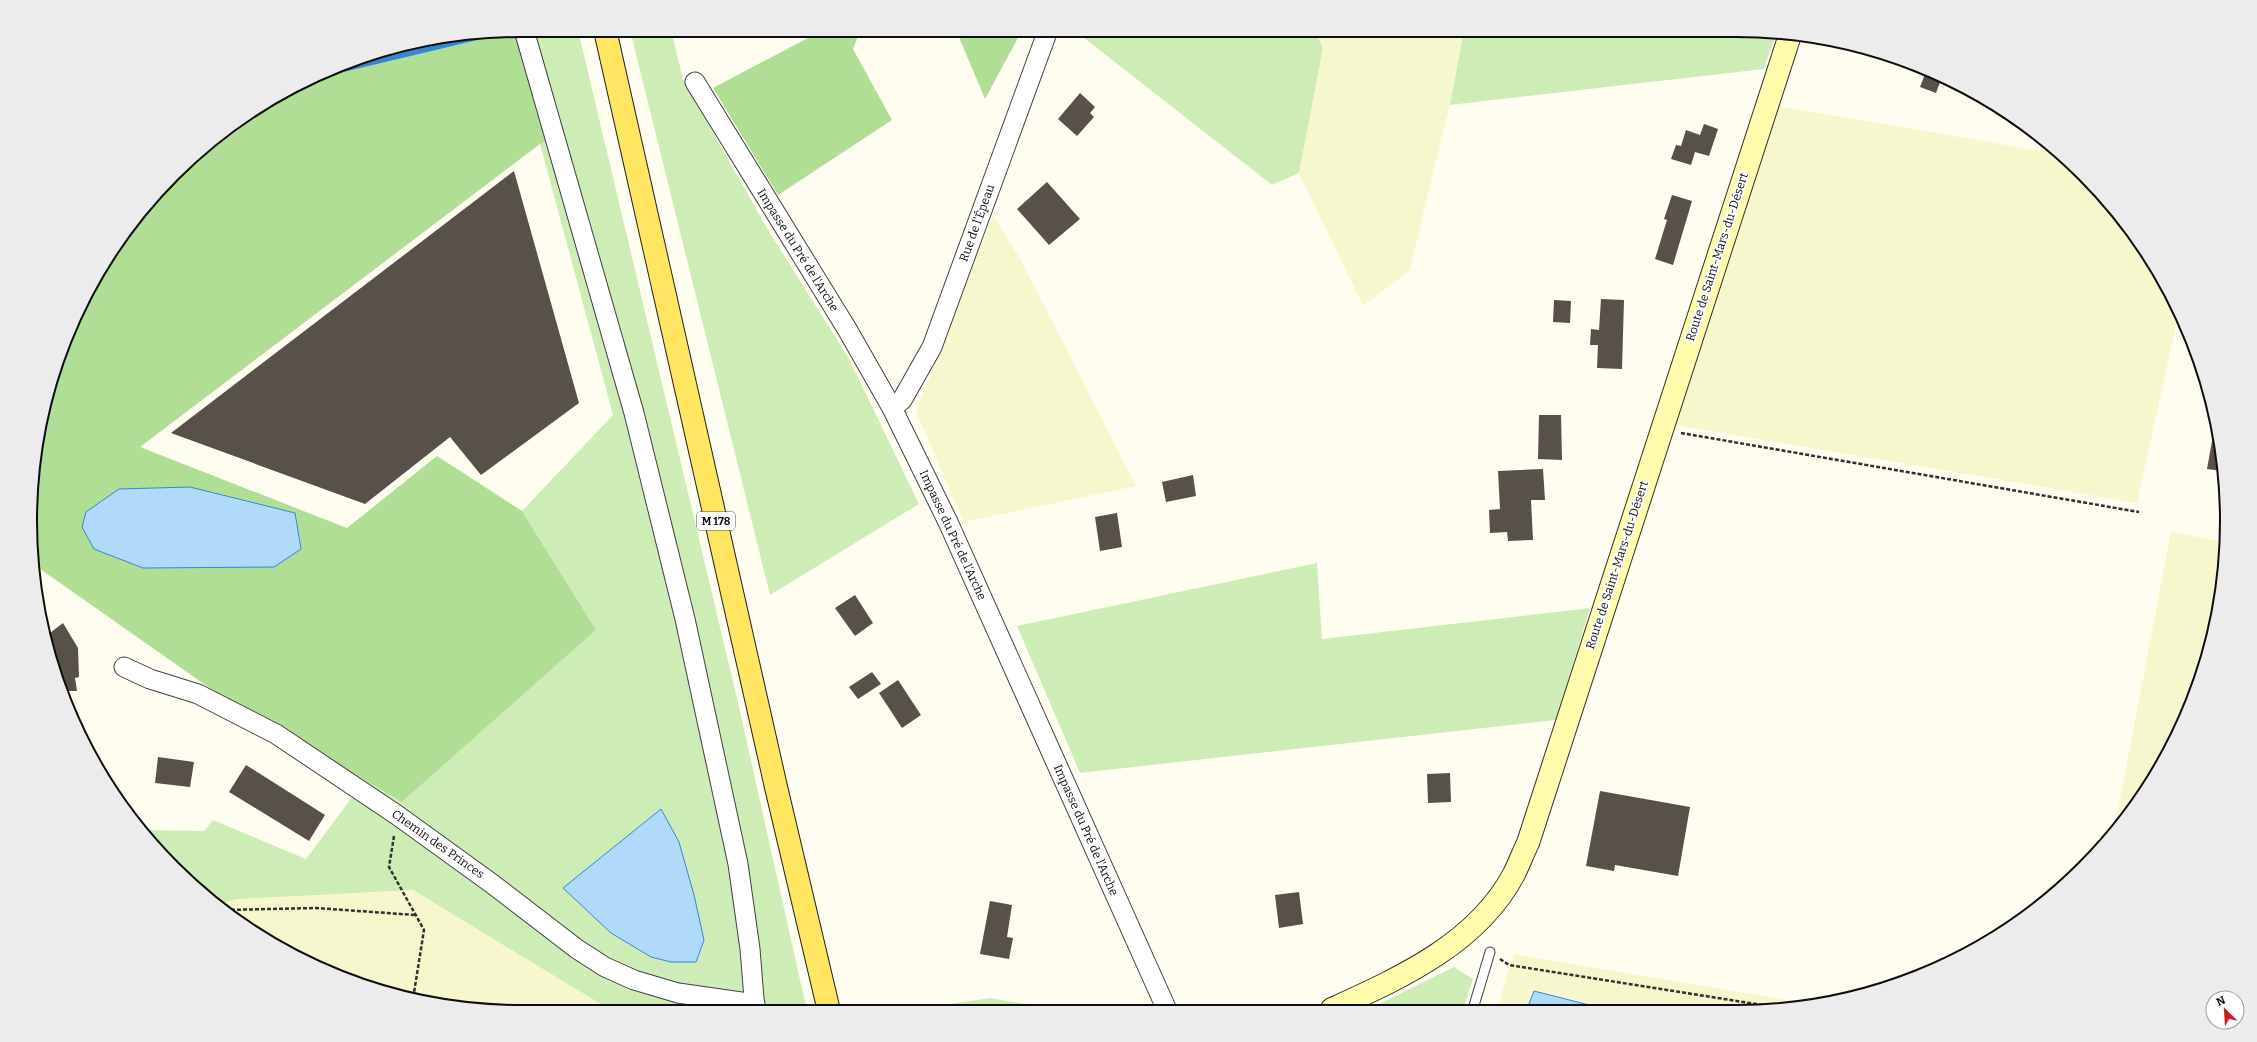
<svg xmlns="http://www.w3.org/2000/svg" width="2257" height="1042" font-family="Bitter,serif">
<rect width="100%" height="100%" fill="#fffdf0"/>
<g fill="#f7f7ce">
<polygon points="1314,30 1464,30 1450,105 1409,271 1363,306 1299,173 1323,48"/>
<polygon points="1777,106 2059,154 2083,174 2144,248 2179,312 2137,503 1675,425"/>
<polygon points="993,215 1021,260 1136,486 964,522 916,412"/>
<polygon points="2171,532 2225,542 2218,617 2190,709 2126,820 2114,831"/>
<polygon points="413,890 544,969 614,1012 521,1012 425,1003 333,975 275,946 217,904 238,899"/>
<polygon points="1514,954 1585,966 1813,1004 1800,1008 1497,1009"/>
</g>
<g fill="#ceedb6">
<path d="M521 30H578L739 707 807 1011 614 1012 413 890 238 899 217 904C188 884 161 858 141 830L204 831 213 820 306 859 365 780 402 802 596 630 522 511 613 415 540 144 548 140Z"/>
<polygon points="630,30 671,30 683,79 768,230 848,357 919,504 770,595"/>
<polygon points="1058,30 1314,30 1323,48 1299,173 1272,185 1084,38"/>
<polygon points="1464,30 1736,30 1776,34 1764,69 1450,105"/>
<polygon points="1317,563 1322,639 1590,608 1556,720 1080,773 1017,626"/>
<polygon points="1454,967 1473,979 1463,1009 1369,1009"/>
<polygon points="990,998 1062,1010 905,1011"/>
</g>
<g fill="#b0de95">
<polygon points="518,30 548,140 540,144 140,447 347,528 437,456 522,511 596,630 402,802 224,698 33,564 30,521 39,425 56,363 96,276 152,197 197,152 276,96 363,56 425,39"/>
<polygon points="823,30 860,30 853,49 892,120 778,195 713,88"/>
<polygon points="956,30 1015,30 1020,34 985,99"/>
</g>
<g fill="#b1d9fa" stroke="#3388d6">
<polygon points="190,487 295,513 301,549 274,567 143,568 94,549 82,527 86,512 119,489"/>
<polygon points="661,809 679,842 694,895 704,940 696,962 671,962 651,957 611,933 563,888"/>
<polygon points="1534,991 1601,1008 1527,1009"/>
</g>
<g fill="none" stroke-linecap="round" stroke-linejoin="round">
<polyline stroke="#3388d6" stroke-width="5" points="324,74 483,36"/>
</g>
<g fill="#58514a">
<polygon points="1927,69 1942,77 1936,93 1920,87"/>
<polygon points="1080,93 1095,107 1090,113 1094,117 1077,136 1058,119"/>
<polygon points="1704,124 1718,129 1709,156 1695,152 1691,165 1671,159 1676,145 1681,146 1686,130 1700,135"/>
<polygon points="514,171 579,403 481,475 450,437 365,504 171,433"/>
<polygon points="1047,182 1080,219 1049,245 1017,209"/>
<polygon points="1672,195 1692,201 1673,265 1655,259 1667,220 1664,219"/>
<polygon points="1601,299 1624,300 1622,369 1597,368 1598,345 1590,345 1591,329 1599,330"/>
<polygon points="1554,300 1571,301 1570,323 1553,322"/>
<polygon points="1539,415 1561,415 1562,460 1538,459"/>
<polygon points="2214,430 2218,430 2222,471 2207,469"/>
<polygon points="1543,469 1545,500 1531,500 1533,540 1508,541 1507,532 1490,533 1489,510 1500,509 1498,471"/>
<polygon points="1193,475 1196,496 1166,502 1162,482"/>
<polygon points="1117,513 1122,547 1100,551 1095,517"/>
<polygon points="855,595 873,623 855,636 835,608"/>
<polygon points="63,623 78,648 79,677 75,678 77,691 61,691 56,679 46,636"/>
<polygon points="872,672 881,684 858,699 849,687"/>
<polygon points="898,680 921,715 902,728 879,693"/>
<polygon points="158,757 194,762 190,787 155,783"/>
<polygon points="246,765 325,815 309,841 229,792"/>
<polygon points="1450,773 1451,802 1428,803 1427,774"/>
<polygon points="1600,791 1690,807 1678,876 1615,865 1614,871 1586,866"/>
<polygon points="1299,892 1303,924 1279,928 1275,895"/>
<polygon points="990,901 1012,905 1007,937 1013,938 1009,959 980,954"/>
</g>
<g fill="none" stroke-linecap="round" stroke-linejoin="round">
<defs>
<polyline id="lane" points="1473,1009 1490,952"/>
<g id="street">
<polyline points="524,30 634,413 685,619 738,864 750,949 755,1011"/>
<polyline points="695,82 847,329 892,408 948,522 1167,1010"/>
<polyline points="892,408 902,400 932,347 1048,30"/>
<polyline points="124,667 150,679 198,694 276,734 397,815 491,883 577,949 605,967 634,980 678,993 755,1004"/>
</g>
<path id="secondary" d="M1332 1009C1400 978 1477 944 1514 874 1519 864 1523 853 1528 843L1790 35"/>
<polyline id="primary" points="605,30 776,787 829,1011"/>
</defs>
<use href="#lane" stroke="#414141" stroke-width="11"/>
<use href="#street" stroke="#414141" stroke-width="21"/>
<use href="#secondary" stroke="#303030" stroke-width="24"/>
<use href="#primary" stroke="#1f1f1f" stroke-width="24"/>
<g stroke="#303030" stroke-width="2.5" stroke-dasharray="4 2" stroke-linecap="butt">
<polyline points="1681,433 2139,512"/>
<polyline points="394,836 389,867 424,930 413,999"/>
<polyline points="225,910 316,908 415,915"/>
<polyline points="1500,959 1509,965 1781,1008"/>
</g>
<use href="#lane" stroke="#fff" stroke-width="9"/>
<use href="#street" stroke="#fff" stroke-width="19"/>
<use href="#secondary" stroke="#fffcab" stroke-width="22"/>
<use href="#primary" stroke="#ffe560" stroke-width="22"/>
</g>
<g text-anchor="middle" stroke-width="4" stroke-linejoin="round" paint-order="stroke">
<rect fill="#fff" stroke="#565656" stroke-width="1" x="697" y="512" width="38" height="18" rx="3"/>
<g font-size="11" font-weight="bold" fill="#0e0e0e">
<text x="716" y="525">M 178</text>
</g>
<g font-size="12" fill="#0e0e0e" stroke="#fff">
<text transform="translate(977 223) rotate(-70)" y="4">Rue de l'Épeau</text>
<text transform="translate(798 250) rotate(58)" y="4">Impasse du Pré de l'Arche</text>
<text transform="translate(1717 257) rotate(-72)" y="4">Route de Saint-Mars-du-Désert</text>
<text transform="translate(953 535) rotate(65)" y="4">Impasse du Pré de l'Arche</text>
<text transform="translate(1617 565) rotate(-72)" y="4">Route de Saint-Mars-du-Désert</text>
<text transform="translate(1086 830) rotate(66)" y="4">Impasse du Pré de l'Arche</text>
<text transform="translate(438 844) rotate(35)" y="4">Chemin des Princes</text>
</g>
</g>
<path d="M0 0H2257V1042H0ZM521 37H1736A484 484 0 0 1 2220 521V521A484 484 0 0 1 1736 1005H521A484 484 0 0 1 37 521V521A484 484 0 0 1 521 37Z" fill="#ececec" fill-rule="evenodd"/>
<path fill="none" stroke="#0e0e0e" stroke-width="2" d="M521 37H1736A484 484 0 0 1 2220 521V521A484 484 0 0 1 1736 1005H521A484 484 0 0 1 37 521V521A484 484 0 0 1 521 37Z"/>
<g transform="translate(2225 1010) rotate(335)"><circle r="19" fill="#ffffff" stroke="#9f9f9f"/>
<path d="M0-3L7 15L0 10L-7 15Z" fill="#c8221d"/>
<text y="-6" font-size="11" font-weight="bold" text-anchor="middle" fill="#0e0e0e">N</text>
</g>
</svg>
